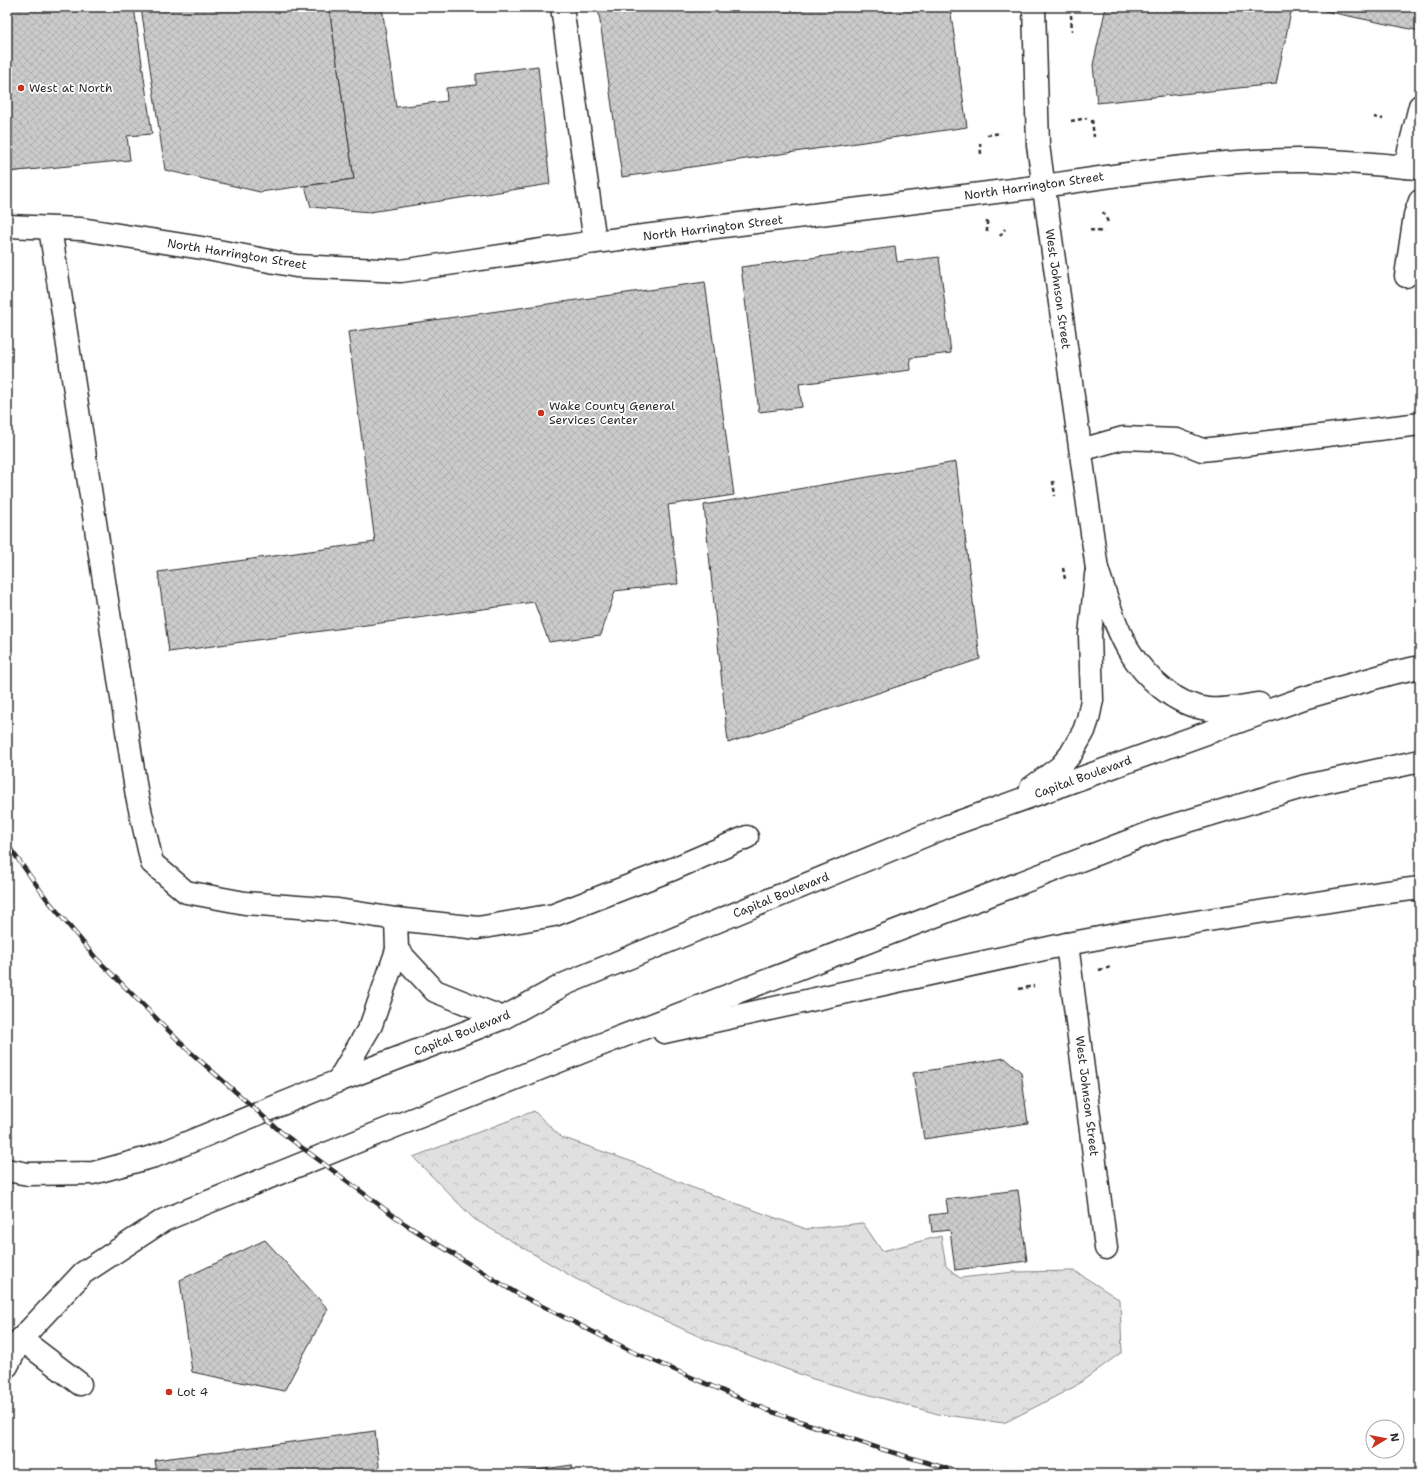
<svg xmlns="http://www.w3.org/2000/svg" width="1427" height="1481" font-family="'Shantell Sans',sans-serif">
<defs>
<pattern id="forest-crowns" width="20" height="18" patternUnits="userSpaceOnUse"><rect width="20" height="18" fill="#e0e0e0"/><path d="M2 6a3 3 0 1 1 6 0M12 15a3 3 0 1 1 6 0" fill="none" stroke="#c0c0c0"/></pattern>
<pattern id="building-cross-hatch" width="8" height="8" patternUnits="userSpaceOnUse"><rect width="8" height="8" fill="#cbcbcb"/><path d="M0 0l8 8M0 8l8-8" fill="none" stroke="#aeaeae"/></pattern>
</defs>
<rect width="100%" height="100%" fill="#fff"/>
<filter id="ink" filterUnits="userSpaceOnUse"><feTurbulence type="fractalNoise" baseFrequency=".025" numOctaves="2"/><feDisplacementMap in="SourceGraphic" scale="8" xChannelSelector="R" yChannelSelector="G"/><feConvolveMatrix kernelMatrix="1 2 1 2 8 2 1 2 1" color-interpolation-filters="sRGB"/></filter>
<g filter="url(#ink)">
<polygon fill="url(#forest-crowns)" stroke="#868686" points="534,1111 561,1137 630,1161 688,1186 806,1229 863,1223 882,1251 941,1236 946,1266 960,1278 1014,1272 1075,1271 1120,1300 1122,1352 1074,1387 1004,1423 938,1414 813,1379 700,1337 576,1279 474,1219 413,1157"/>
<g fill="url(#building-cross-hatch)" stroke="#2b2b2b">
<polygon points="7,7 27,7 44,168 7,172"/>
<polygon points="7,7 134,7 152,134 127,136 130,160 7,172"/>
<polygon points="141,7 329,7 354,179 260,192 165,170"/>
<polygon points="329,7 382,7 396,107 447,101 446,88 476,85 476,74 538,66 550,184 370,212 311,207 305,186 354,179"/>
<polygon points="598,7 950,7 967,127 622,177"/>
<polygon points="1106,7 1292,7 1276,84 1097,103 1093,65"/>
<polygon points="1306,7 1420,7 1420,31"/>
<polygon points="895,247 897,262 939,257 951,353 910,358 911,370 799,384 802,407 759,412 741,267"/>
<polygon points="705,282 734,495 668,505 678,584 675,584 615,591 601,635 549,642 534,602 169,652 158,572 375,542 348,332"/>
<polygon points="956,462 980,659 728,743 704,505"/>
<polygon points="1005,1058 1021,1072 1028,1123 924,1139 913,1073"/>
<polygon points="1018,1190 1027,1261 955,1270 950,1230 932,1232 930,1215 948,1213 946,1199"/>
<polygon points="265,1240 328,1309 284,1391 192,1372 180,1280"/>
<polygon points="375,1431 380,1474 157,1474 155,1460"/>
<polygon points="572,1465 573,1474 509,1474"/>
</g>
<g fill="none" stroke-linecap="round" stroke-linejoin="round">
<defs>
<g id="minor">
<polyline points="562,7 595,242"/>
<polyline points="1034,7 1038,145 1097,569"/>
<polyline points="1405,167 1420,106"/>
<path d="M7 226 81 229 202 248 296 266 401 271 595 242 1044 186C1131 173 1220 159 1308 160 1346 161 1383 165 1420 168"/>
<polyline points="50,228 137,796 152,863 186,892 245,903 338,910 396,919 478,928 554,915 673,869 747,837"/>
<polyline points="1406,276 1415,215 1420,201"/>
<polyline points="1081,450 1123,438 1177,440 1202,450 1420,424"/>
<polyline points="1067,944 1106,1248"/>
<polyline points="397,950 435,991 503,1018"/>
<polyline points="338,1081 371,1025 397,950 396,919"/>
<polyline points="21,1339 80,1384"/>
</g>
<g id="major">
<path d="M1097 569C1106 596 1114 624 1128 649 1145 677 1174 705 1208 709 1224 711 1243 706 1259 704"/>
<polyline points="1031,788 1060,767 1071,754 1084,731 1088,719 1092,700 1090,635 1096,575"/>
<polyline points="664,1032 1067,944 1126,933 1380,893 1420,888"/>
<polyline points="7,1170 28,1174 93,1173 155,1156 338,1081 503,1018 565,984 948,826 1304,698 1392,673 1420,667"/>
<polyline points="7,1366 21,1339 83,1273 164,1220 383,1131 592,1048 1158,830 1302,787 1420,761"/>
</g>
</defs>
<use href="#minor" stroke="#2b2b2b" stroke-width="25"/>
<use href="#major" stroke="#2b2b2b" stroke-width="25"/>
<g stroke="#2b2b2b" stroke-width="2.5" stroke-dasharray="4 3" stroke-linecap="butt">
<polyline points="1071,15 1072,31"/>
<polyline points="1374,117 1383,119"/>
<polyline points="1092,120 1094,137"/>
<polyline points="1071,121 1087,118"/>
<polyline points="987,135 1001,133"/>
<polyline points="980,143 981,154"/>
<polyline points="1103,212 1108,222"/>
<polyline points="1090,230 1104,232"/>
<polyline points="987,232 987,221"/>
<polyline points="1000,236 1005,229"/>
<polyline points="1053,481 1055,496"/>
<polyline points="1063,568 1065,579"/>
<polyline points="1099,970 1111,967"/>
<polyline points="1019,989 1034,986"/>
<polyline points="7,1454 11,1453"/>
</g>
<use href="#minor" stroke="#fff" stroke-width="22"/>
<use href="#major" stroke="#fff" stroke-width="22"/>
<defs>
<polyline id="rail" points="7,844 46,898 95,957 188,1050 281,1132 405,1224 516,1293 631,1351 767,1410 881,1449 966,1474"/>
</defs>
<use href="#rail" stroke="#2b2b2b" stroke-width="4.5"/>
<use href="#rail" stroke="#fff" stroke-width="3" stroke-dasharray="9" stroke-linecap="butt"/>
</g>
</g>
<g fill="#c8321e" stroke="#fff" stroke-width="1.5">
<circle cx="21" cy="88" r="4"/>
<circle cx="541" cy="413" r="4"/>
<circle cx="169" cy="1392" r="4"/>
</g>
<g text-anchor="middle" stroke-width="3.5" stroke-linejoin="round" paint-order="stroke">
<g font-size="12" fill="#2b2b2b" stroke="#fff" text-anchor="start">
<text x="29" y="92">West at North</text>
<text x="549" y="410">Wake County General<tspan x="549" dy="14">Services Center</tspan></text>
<text x="177" y="1396">Lot 4</text>
</g>
<g font-size="12" fill="#2b2b2b" stroke="#fff">
<text transform="translate(1034 186) rotate(-8)" y="4">North Harrington Street</text>
<text transform="translate(713 228) rotate(-7)" y="4">North Harrington Street</text>
<text transform="translate(237 254) rotate(9)" y="4">North Harrington Street</text>
<text transform="translate(1058 289) rotate(82)" y="4">West Johnson Street</text>
<text transform="translate(1083 777) rotate(-20)" y="4">Capital Boulevard</text>
<text transform="translate(781 895) rotate(-22)" y="4">Capital Boulevard</text>
<text transform="translate(462 1033) rotate(-22)" y="4">Capital Boulevard</text>
<text transform="translate(1087 1096) rotate(83)" y="4">West Johnson Street</text>
</g>
</g>
<rect width="1427" height="1481" fill="none" stroke="#fff" stroke-width="24"/>
<rect x="12" y="12" width="1403" height="1457" fill="none" stroke="#2b2b2b" stroke-width="1.5" filter="url(#ink)"/>
<g transform="translate(1385 1439) rotate(80)"><circle r="19" fill="#ffffff" stroke="#aaaaaa"/>
<path d="M0-3L7 15L0 10L-7 15Z" fill="#c8321e"/>
<text y="-6" font-size="11" font-weight="bold" text-anchor="middle" fill="#2b2b2b">N</text>
</g>
</svg>
